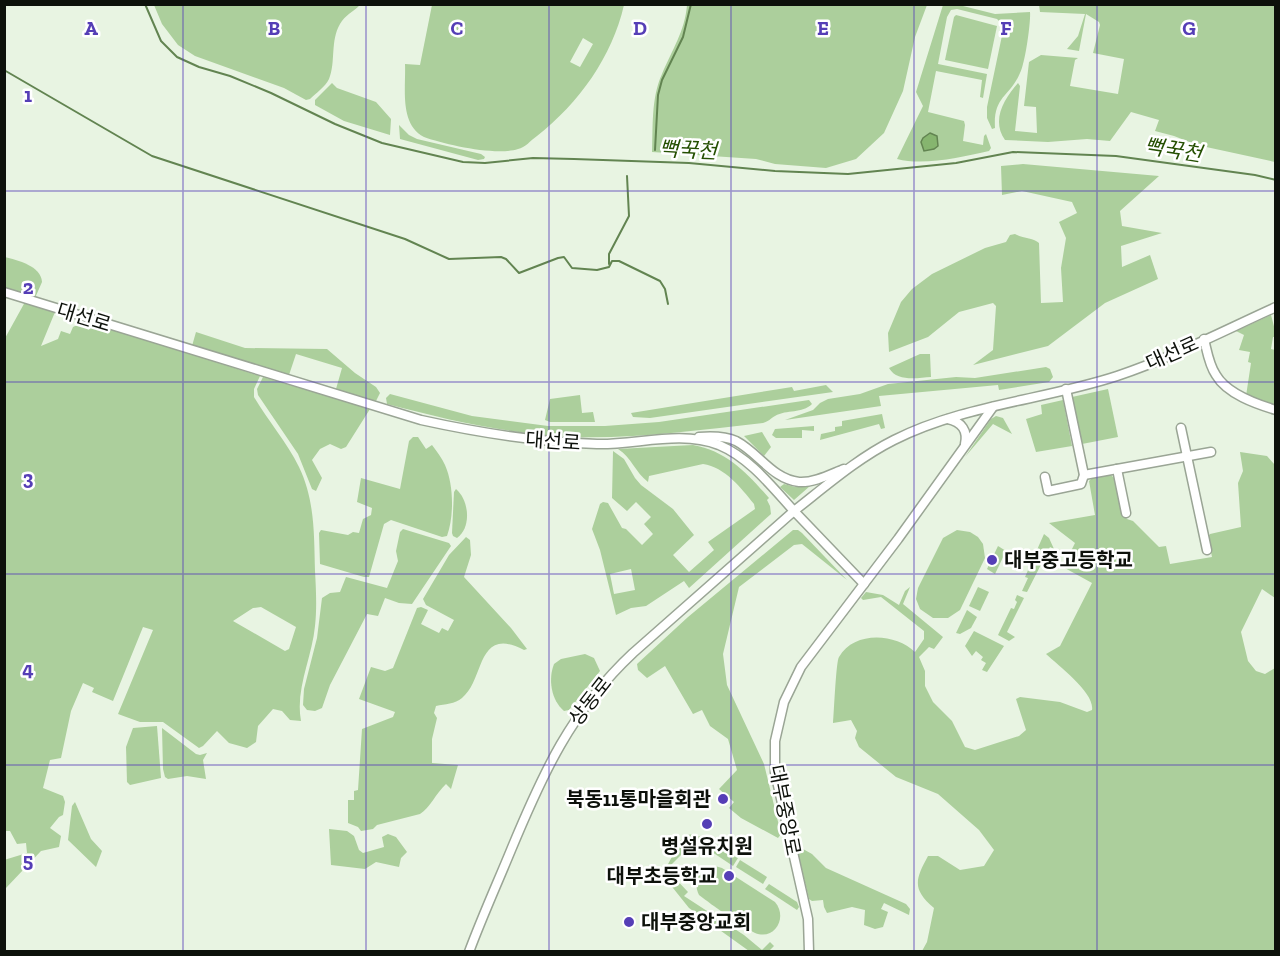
<svg xmlns="http://www.w3.org/2000/svg" width="1280" height="956" font-family="'Zilla Slab','Noto Sans KR',serif">
<rect width="100%" height="100%" fill="#e8f4e2"/>
<g fill="#accf9c" fill-rule="evenodd">
<path d="M154 5H360C353 12 345 15 340 24 330 41 336 62 329 79 325 87 316 93 310 99L306 100 284 88 195 56 178 45 162 24Z"/>
<path d="M432 5V4L624 5C612 57 579 103 537 136 531 140 525 148 518 149 496 156 446 145 424 137 399 124 406 88 405 64L420 65ZM583 38 593 44 580 67 570 62Z"/>
<path d="M687 5V4L927 5 915 37 903 91 884 133 856 159 826 168 775 164 756 159 652 152C653 127 651 98 662 74 672 50 685 31 687 5Z"/>
<path d="M943 5H959L995 14 1030 12C1031 22 1025 64 1020 73 1010 97 993 96 995 128L992 129 987 118V107L1004 26 997 19 957 9 951 10 947 17 938 64 987 74 983 98 980 97 982 80 936 71 928 112 964 121 965 125 963 141 983 145 984 136 986 134 991 148 989 151C962 157 924 166 897 159L923 106 916 92Z"/>
<path d="M1039 5H1275V162L1197 145 1174 136 1155 131 1159 120 1131 112 1110 141 1087 139 1048 142 1005 140C991 120 1004 99 1018 83L1020 86 1015 131 1037 133 1036 107 1024 106 1029 62 1041 55 1078 58 1075 60 1070 86 1118 94 1124 59 1093 53 1100 25 1099 22 1086 14 1079 51 1067 49 1078 36 1085 14 1040 12Z"/>
<polygon points="956,15 997,26 988,69 945,60 954,17"/>
<polygon points="332,83 337,88 376,102 391,119 390,135 344,121 315,105 315,100"/>
<polygon points="399,125 409,135 417,139 481,154 485,157 484,159 478,160 400,139"/>
<path d="M1023 164 1159 176 1120 211 1122 226 1162 233 1121 246 1122 267 1150 255 1158 279 1105 303 1048 346 973 365 993 350 996 306 993 303 959 312 928 337 889 352 888 333 901 302 912 289 932 274 985 248 1006 242 1010 235 1015 234C1024 239 1034 238 1039 243L1041 303 1063 302 1061 268 1066 238 1059 222 1077 213 1072 202 1022 191 1002 195 1001 166Z"/>
<path d="M4 257C18 260 41 266 42 282L35 298 5 289Z"/>
<path d="M25 302 55 312 41 346 58 339 61 331 70 334 73 327 86 321 260 376 254 389V397C268 421 287 442 299 467 315 500 314 535 315 571 316 589 317 608 315 626 312 658 295 689 301 721L290 720 282 711 273 709 258 726 256 742 247 748 229 743 217 731 203 746 199 748 163 722H140L118 714 153 630 143 627 113 701 92 692 94 688 83 683 71 711 61 758 50 760 43 788 63 796 65 802 63 815 59 817 50 828 61 836 59 847 41 851 6 888 4 860 27 853 26 843 17 844 10 831H4V340ZM261 607 296 627 289 649 285 651 233 621 253 608Z"/>
<polygon points="1271,315 1276,334 1275,337 1273,337 1271,349 1275,350 1275,408 1246,396 1251,363 1248,362 1250,352 1239,350 1244,335 1236,331"/>
<polygon points="196,332 245,348 327,349 355,373 376,387 380,393 376,401 336,389 342,368 296,354 289,375 192,346"/>
<path d="M920 354H930L931 377C917 378 897 382 889 368Z"/>
<polygon points="1046,367 1050,369 1053,377 1049,382 999,390 998,385 879,396 881,406 785,420 813,410 820,403 828,399 860,394 888,384 956,377 975,378"/>
<polygon points="263,377 370,409 346,447 341,449 330,444 320,449 312,460 322,478 316,491 312,489 298,454 258,395 257,389"/>
<polygon points="826,385 833,392 650,418 633,417 631,413 792,387 794,391"/>
<polygon points="1108,389 1118,437 1082,444 1072,397"/>
<path d="M390 394 472 416 548 426H605L659 422 809 400 812 404C802 414 787 409 775 416 770 419 769 421 763 423 699 430 635 439 571 437 508 434 448 420 387 404L386 398Z"/>
<polygon points="580,395 582,413 593,412 595,422 550,422 545,420 550,399"/>
<polygon points="1063,400 1072,446 1036,452 1026,419 1042,414 1041,405"/>
<polygon points="882,414 885,428 881,429 879,424 820,440 821,434 835,431 835,427 842,426 842,421"/>
<polygon points="996,416 1003,418 1012,434 993,424 965,457 991,419"/>
<polygon points="814,426 814,431 802,430 802,438 776,438 772,435 775,429"/>
<polygon points="762,432 771,447 764,456 744,436"/>
<path d="M413 437H418L426 449 432 445C437 452 442 458 445 465 454 485 454 517 447 536L442 537 391 520 384 524 369 577H364L320 564 319 533 321 530 348 535 353 532 359 533 363 519 371 515 372 508 357 502 361 478 400 489 409 441Z"/>
<path d="M693 445C727 451 747 473 769 498L767 500 770 506 771 514 689 588 684 581 646 606 631 608 616 615 600 550 592 529 600 504 603 502 608 503 622 528 626 529 642 545 653 534 644 524 651 517 636 502 627 511 612 498 613 451 624 459 635 478 641 485 673 509 694 535 673 555 689 572 714 550 708 542 755 509 754 504C741 488 725 467 703 464L649 476 648 482C635 472 632 458 618 449ZM631 569 635 590 614 594 610 574Z"/>
<path d="M1240 452 1267 456 1275 465V598L1262 589 1241 632 1248 661 1256 671 1265 674 1275 668V951H922L927 942 934 908C912 889 915 880 928 856H938L960 870 984 866 994 850 979 830 938 794 896 777 859 747 855 738 857 731 851 720 833 723C834 713 836 661 839 657 854 631 895 633 915 652L924 639V631L881 597 863 600 861 598 866 592 883 595 899 605 905 591 910 587 903 604 943 637 934 649 929 647 919 657 925 671V686L933 702 952 721 965 747 975 750 1019 736 1026 730 1016 699 1020 697 1060 702 1087 712 1092 710C1095 693 1059 666 1046 654L1060 646 1092 583 1063 567 1075 543 1049 523 1095 515 1089 481 1092 478 1111 475 1115 479 1121 511 1127 519 1133 521 1159 547 1166 546 1170 564 1212 557 1208 537 1210 534 1241 527 1238 483 1243 471Z"/>
<polygon points="784,484 795,487 808,485 810,486 794,500 780,487"/>
<path d="M456 489C469 500 472 527 457 538L453 536 452 533 454 492Z"/>
<polygon points="403,529 449,543 451,546 412,604 399,603 385,598 378,616 367,614 330,685 322,708 315,711 307,710 303,705 304,689 317,638 322,598 330,593 340,592 346,577 387,588 398,561 396,551 400,532"/>
<polygon points="793,530 798,530 802,533 847,580 802,544 794,545 739,587 723,654 727,685 764,764 781,834 778,838 741,818 729,808 734,802 719,789 737,770 728,739 710,726 702,710 693,714 665,666 647,678 638,670 637,664 688,617"/>
<polygon points="957,530 970,532 978,537 983,544 985,558 960,610 948,618 933,618 920,609 916,599 918,588 943,538"/>
<polygon points="1044,534 1049,538 1054,549 1050,547 1027,592 1022,591 1028,578 1025,577"/>
<path d="M466 537 470 540 471 555 464 577 511 628 527 649 524 650C476 625 485 680 462 698 455 704 445 704 436 706L434 713 437 718 432 739V763L458 765 451 789 446 784C436 793 430 808 420 814L377 825 373 829 361 831 358 827 348 823V800H354V791L358 790 362 729 393 717 395 712 359 699 371 667 385 671 393 668 417 608 421 607 428 610 421 624 439 633 442 628 448 631 454 620 426 605 423 599 449 555Z"/>
<polygon points="998,546 1006,551 995,574 987,569"/>
<polygon points="978,587 989,592 980,611 969,606"/>
<polygon points="1017,595 1024,598 1007,632 1015,637 1009,641 998,635 1011,608 1014,609 1017,602 1015,600"/>
<polygon points="967,610 977,617 971,628 960,634 956,633"/>
<polygon points="974,631 1004,646 987,672 982,670 986,663 981,660 983,657 976,651 972,656 965,646"/>
<path d="M585 654 594 658 600 671 569 710 564 711C551 700 548 679 554 664L561 659Z"/>
<polygon points="157,726 161,778 130,785 127,782 126,747 133,728"/>
<polygon points="162,728 196,754 200,755 207,753 203,760 206,779 187,776 168,779 165,777 163,769"/>
<polygon points="75,802 91,839 102,851 96,867 68,840 72,806"/>
<polygon points="329,829 347,831 354,836 359,850 363,853 384,847 382,837 388,834 396,837 407,852 401,858 399,867 376,862 365,869 331,865"/>
<polygon points="694,834 703,838 697,845 691,845 670,866 668,870 669,876 673,876 688,892 684,896 744,935 762,950 770,942 774,946 769,951 749,951 689,908 669,883 665,874 667,866 681,840 687,835"/>
<polygon points="708,839 738,858 733,866 703,846"/>
<polygon points="803,849 812,854 826,868 906,904 910,909 909,915 884,903 881,909 888,912 883,927 875,929 864,925 865,910 852,907 827,913 824,907 823,900 812,901 809,899 798,853"/>
<polygon points="740,860 767,877 763,884 736,867"/>
<path d="M715 866 722 868 775 902C788 917 775 941 755 933 741 926 712 905 699 895 692 881 699 868 715 866Z"/>
<polygon points="769,884 797,902 799,907 797,910 765,889"/>
</g>
<polygon fill="#86b56f" stroke="#628451" stroke-width="1.5" points="930,133 937,136 938,146 934,149 924,151 921,142 923,138"/>
<g fill="none" stroke-linecap="round" stroke-linejoin="round">
<g stroke="#628451" stroke-width="2">
<polyline points="145,4 161,41 177,57 199,67 230,76 271,93 335,124 382,143 463,162 485,163 533,158 574,159 689,163 775,171 848,174 956,163 1013,152 1116,156 1255,175 1276,180"/>
<polyline points="4,70 152,156 405,239 449,259 501,257 506,259 519,273 558,258 564,257 572,268 597,270 609,267 612,261 619,261 660,281 665,289 668,304"/>
<polyline points="655,150 658,95 662,80 683,37 691,4"/>
<polyline points="609,264 609,254 629,216 627,176"/>
</g>
<defs>
<g id="minor">
<path d="M4 292 421 420C480 433 537 442 597 444 637 445 680 430 719 445 750 458 772 487 794 511 826 486 858 458 894 440 963 405 1044 400 1117 376 1171 358 1223 331 1276 307"/>
<path d="M1204 339C1207 351 1209 365 1216 375 1227 394 1256 404 1276 410"/>
<path d="M948 419C962 422 968 431 965 444"/>
<polyline points="1181,428 1207,550"/>
<path d="M699 437C711 436 725 436 736 441 759 453 772 479 799 482 814 483 831 474 844 469"/>
<polyline points="1117,469 1126,513"/>
<polyline points="1084,475 1211,452"/>
<polyline points="1045,477 1048,491 1081,484 1084,475 1066,389"/>
<path d="M469 952C482 917 497 884 511 850 543 773 571 711 633 653L794 511 864 584"/>
<polyline points="809,952 808,919 775,772 775,741 784,702 801,667 898,539 993,407"/>
</g>
</defs>
<use href="#minor" stroke="#9aa595" stroke-width="11"/>
<use href="#minor" stroke="#fff" stroke-width="8"/>
</g>
<path fill="none" stroke="#553eb6" stroke-width="1.5" stroke-opacity="0.55" d="M183 4V952M366 4V952M549 4V952M731 4V952M914 4V952M1097 4V952M4 191H1276M4 382H1276M4 574H1276M4 765H1276"/>
<g fill="#553eb6" stroke="#fff" stroke-width="2">
<circle cx="992" cy="560" r="6"/>
<circle cx="723" cy="799" r="6"/>
<circle cx="707" cy="824" r="6"/>
<circle cx="729" cy="876" r="6"/>
<circle cx="629" cy="922" r="6"/>
</g>
<g text-anchor="middle" stroke-width="5" stroke-linejoin="round" paint-order="stroke">
<g font-size="20" fill="#0d110b" stroke="#fff">
<text transform="translate(84 317) rotate(17)" y="7">대선로</text>
<text transform="translate(1172 353) rotate(-24)" y="7">대선로</text>
<text transform="translate(553 441) rotate(4)" y="7">대선로</text>
<text transform="translate(590 701) rotate(-52)" y="7">상동로</text>
<text transform="translate(785 810) rotate(79)" y="7">대부중앙로</text>
</g>
<g font-size="20" font-weight="bold" fill="#0d110b" stroke="#fff" text-anchor="start">
<text x="1004" y="567">대부중고등학교</text>
<text x="711" y="806" text-anchor="end">북동11통마을회관</text>
<text x="707" y="853" text-anchor="middle">병설유치원</text>
<text x="717" y="883" text-anchor="end">대부초등학교</text>
<text x="641" y="929">대부중앙교회</text>
</g>
<g font-size="21" font-style="italic" fill="#255002" stroke="#fff">
<text transform="translate(688 150) rotate(3)" y="7">뻑꾹천</text>
<text transform="translate(1173 150) rotate(9)" y="7">뻑꾹천</text>
</g>
</g>
<g font-size="20" text-anchor="middle" font-weight="bold" fill="#553eb6" stroke="#fff" stroke-width="5" stroke-linejoin="round" paint-order="stroke">
<text x="91" y="35">A</text>
<text x="274" y="35">B</text>
<text x="457" y="35">C</text>
<text x="640" y="35">D</text>
<text x="823" y="35">E</text>
<text x="1006" y="35">F</text>
<text x="1189" y="35">G</text>
<text x="28" y="102">1</text>
<text x="28" y="294">2</text>
<text x="28" y="485">3</text>
<text x="28" y="676">4</text>
<text x="28" y="867">5</text>
</g>
<rect width="1280" height="956" fill="none" stroke="#0d110b" stroke-width="12"/>
</svg>
